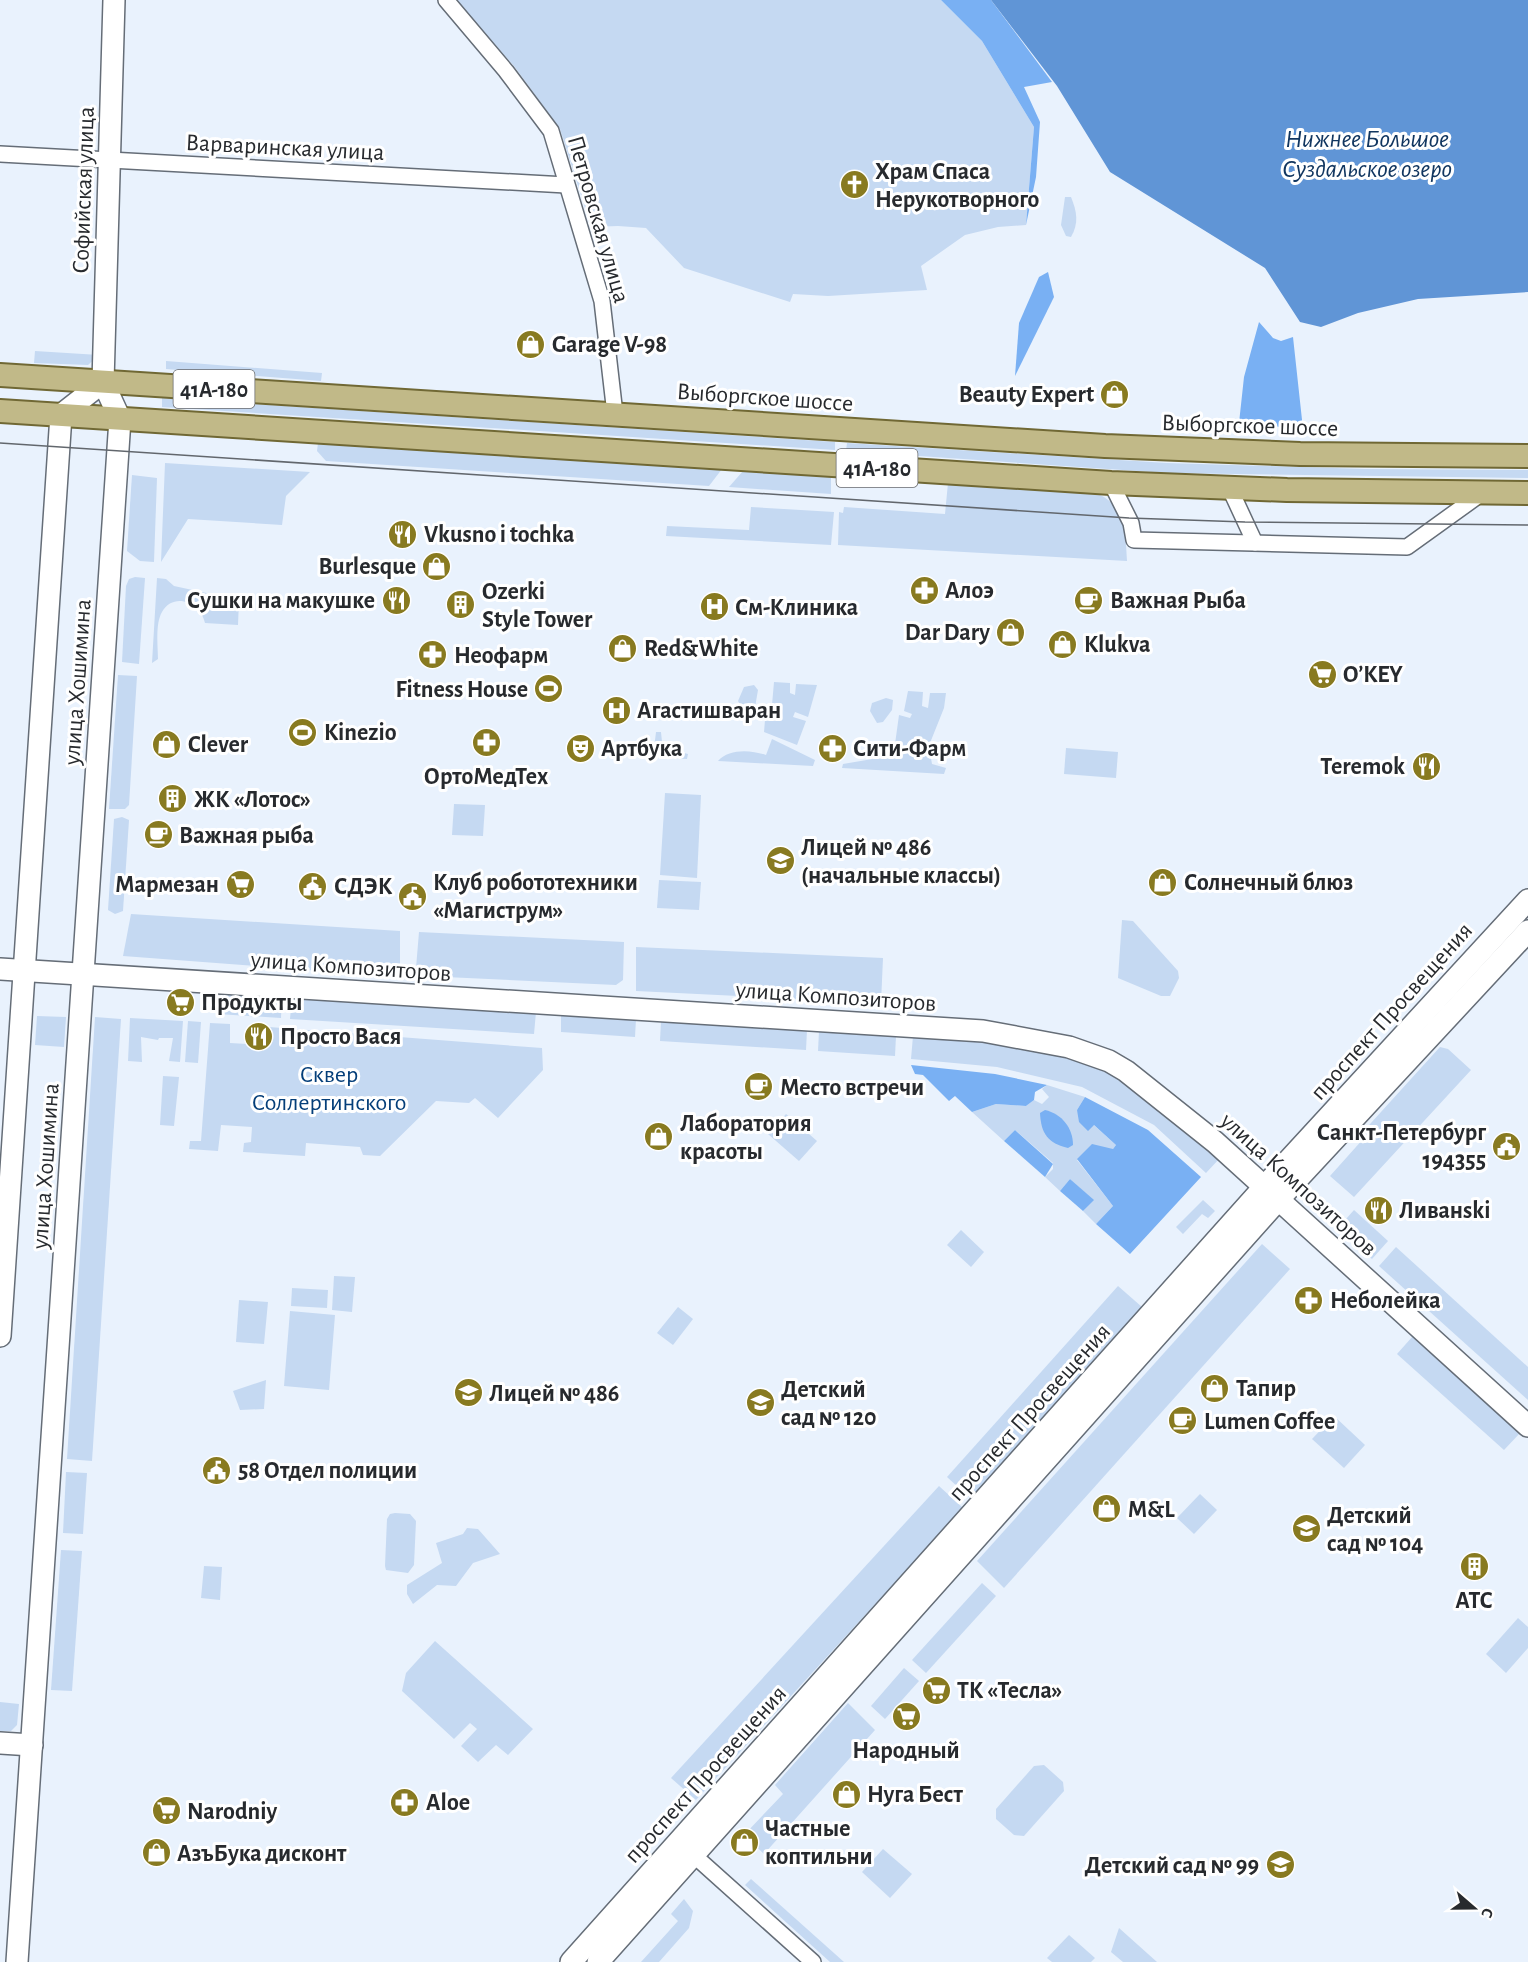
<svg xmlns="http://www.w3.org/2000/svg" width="1528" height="1962" font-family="'Alegreya Sans',sans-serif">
<rect width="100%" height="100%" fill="#e9f2fd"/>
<g fill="#c5d9f2">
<polygon points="456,0 941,0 982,41 1034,127 1026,225 998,227 965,235 921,266 927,290 828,296 793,294 790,302 684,268 646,228 618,226 591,227 560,129 514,66"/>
<path d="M1065 197H1071C1077 212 1079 223 1071 237L1066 236 1061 225Z"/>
<polygon points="35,351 99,355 88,365 34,363"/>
<polygon points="166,361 322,373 321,381 166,369"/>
<polygon points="162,398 835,442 835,450 162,407"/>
<polygon points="318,443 722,469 709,486 326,461 317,451"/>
<polygon points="847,443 1167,463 1365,469 1528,470 1528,478 1167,473 846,451"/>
<polygon points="165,463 310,472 286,496 282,525 188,519 161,562"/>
<polygon points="743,471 831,476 831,494 729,487"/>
<polygon points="132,475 157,478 154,562 140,561 127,551"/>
<path d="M948 483 1091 491C1127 504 1125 528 1127 561L838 545 839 512 843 513 844 507 945 514Z"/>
<polygon points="751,507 834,512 831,545 666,536 667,526 749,530"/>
<polygon points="135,577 145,578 139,664 122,662 126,586 129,579"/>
<path d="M157 578 166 579 174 586 239 600 238 625 205 623C201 603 174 591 162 612 155 624 158 646 158 659L152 663Z"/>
<polygon points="118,675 137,676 129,805 125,809 109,809"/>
<polygon points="774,682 790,683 790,693 795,695 796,684 817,685 808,717 795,712 793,717 806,721 797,745 764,732 766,708 776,712 778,707 772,705"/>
<polygon points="754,685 758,690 754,713 746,716 738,701 744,687"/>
<polygon points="908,691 923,692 922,706 928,708 930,693 946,693 944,708 930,743 921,739 919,743 929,747 932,764 946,768 944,774 842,768 843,764 890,756 895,744 899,715 910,718 912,714 904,711"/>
<polygon points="886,698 893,700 892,710 883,722 877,723 870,711 872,703"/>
<polygon points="656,732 661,732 662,742 673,750 688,754 687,759 653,757"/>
<path d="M772 739 815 760 813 766 718 761C729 748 752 750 766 755Z"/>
<polygon points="1066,748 1118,752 1116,778 1064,774"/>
<polygon points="665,793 701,795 697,878 660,875"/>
<polygon points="454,804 485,805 483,836 452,835"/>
<polygon points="122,817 129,820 123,911 115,914 108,910 114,819"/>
<polygon points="659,880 701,882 699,910 657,908"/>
<polygon points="131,914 400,931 400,977 123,956"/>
<polygon points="1122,920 1133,921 1178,971 1179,978 1170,996 1161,996 1118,978"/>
<polygon points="419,932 624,942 623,980 616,985 424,976 416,968"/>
<polygon points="636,947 883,958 881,1003 636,991"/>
<polygon points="219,991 282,995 281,1018 218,1014"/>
<polygon points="292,997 536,1012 534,1034 290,1019"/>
<polygon points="561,1014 636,1019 635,1037 561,1032"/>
<polygon points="37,1016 66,1017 64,1047 35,1045"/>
<polygon points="95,1017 121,1019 92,1461 67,1459"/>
<polygon points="130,1018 183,1021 180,1062 169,1061 173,1038 159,1038 158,1040 141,1037 142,1062 128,1061"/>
<polygon points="188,1021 201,1022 198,1063 185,1062"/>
<polygon points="661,1021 807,1030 806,1050 660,1041"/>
<polygon points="210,1023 230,1024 230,1043 267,1045 269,1027 542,1048 543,1070 498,1118 475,1098 469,1103 436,1101 380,1156 363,1155 360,1147 306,1143 305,1156 243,1152 244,1143 251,1142 252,1127 221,1125 218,1151 189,1149 190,1141 201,1141"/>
<polygon points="819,1031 896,1036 895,1056 818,1051"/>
<path d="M913 1036C977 1042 1048 1041 1107 1071 1149 1093 1184 1128 1220 1158L1206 1173 1154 1125 1082 1087 997 1067 911 1059Z"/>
<polygon points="1440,1047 1448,1049 1471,1070 1354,1197 1330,1176 1364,1138 1361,1134"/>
<polygon points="163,1076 179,1077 174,1126 160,1125"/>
<polygon points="1047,1085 1085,1097 1077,1110 1116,1145 1113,1149 1077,1160 1113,1206 1096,1224 1083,1211 1093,1200 1070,1179 1060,1191 1045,1177 1053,1169 1053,1163 1015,1130 1004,1141 972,1112 996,1104 1026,1106 1034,1100 1042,1104 1049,1097 1042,1089"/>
<polygon points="786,1114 817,1141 799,1161 768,1134"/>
<polygon points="1203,1200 1215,1211 1208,1218 1202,1214 1183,1234 1176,1227"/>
<polygon points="1354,1210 1388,1241 1372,1259 1338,1228"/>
<polygon points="961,1230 984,1252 971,1267 947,1245"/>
<polygon points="1262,1244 1290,1269 1004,1588 977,1561"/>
<polygon points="1396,1247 1528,1367 1528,1400 1379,1266"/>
<polygon points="334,1276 355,1277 352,1312 332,1310"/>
<polygon points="1118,1286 1142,1307 971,1499 947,1477"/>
<polygon points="292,1288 328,1290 327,1308 291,1306"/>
<polygon points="239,1300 268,1302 264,1344 236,1342"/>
<polygon points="678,1307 693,1319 673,1345 657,1333"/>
<polygon points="290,1311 335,1315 329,1390 284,1386"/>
<polygon points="1413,1336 1520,1433 1504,1450 1397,1354"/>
<polygon points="266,1380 264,1409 240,1410 233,1391"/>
<polygon points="1334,1416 1365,1445 1344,1468 1312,1439"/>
<polygon points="66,1472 87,1473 83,1534 63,1533"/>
<polygon points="939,1486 963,1508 696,1800 671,1778"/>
<polygon points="1200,1494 1217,1510 1194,1534 1177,1518"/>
<polygon points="395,1513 410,1514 416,1521 414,1565 408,1573 386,1570 385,1566 387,1519 390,1514"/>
<polygon points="467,1528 478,1529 500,1554 473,1563 456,1586 437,1585 413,1604 407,1594 407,1585 442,1563 436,1543 463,1534"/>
<polygon points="61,1550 82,1551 72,1691 51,1690"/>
<polygon points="204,1566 222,1567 220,1600 201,1598"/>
<polygon points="982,1583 996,1596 926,1673 912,1660"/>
<polygon points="1518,1618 1528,1627 1528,1648 1506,1673 1486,1654"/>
<polygon points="435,1641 533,1729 508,1755 496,1745 478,1762 461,1746 477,1729 470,1723 454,1739 402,1691 406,1673"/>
<polygon points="904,1668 919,1681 885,1719 871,1706"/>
<polygon points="0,1702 19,1704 17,1725 11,1731 0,1731"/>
<polygon points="848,1703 875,1730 764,1854 744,1835 783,1794 775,1785"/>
<polygon points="1044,1765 1063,1782 1064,1791 1024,1836 1014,1835 996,1819 996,1809 1034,1766"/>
<polygon points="883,1849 912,1874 890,1898 862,1872"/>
<polygon points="751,1879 844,1962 830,1962 745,1885"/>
<polygon points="684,1899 693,1911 689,1928 659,1962 641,1962 678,1921 671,1914"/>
<polygon points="1119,1928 1157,1962 1123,1962 1111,1952"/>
<polygon points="1069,1935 1095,1958 1091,1962 1052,1962 1047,1958"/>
</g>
<g fill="#79b0f3">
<polygon points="941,0 991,0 1052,82 1024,87 1040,122 1036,177 1026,225 1034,127 982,41"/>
<polygon points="1048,272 1054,297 1015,376 1019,323 1039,277"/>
<polygon points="1259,322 1273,338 1281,341 1293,337 1303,429 1239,423 1244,377"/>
<polygon points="911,1065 995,1074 1047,1085 1035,1092 1034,1100 1026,1106 996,1104 972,1112 955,1096 949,1101 923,1075 915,1074"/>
<polygon points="1085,1097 1148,1130 1201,1177 1130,1254 1096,1224 1113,1206 1077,1159 1092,1144 1113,1149 1116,1145 1094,1125 1088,1131 1079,1122 1077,1110"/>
<path d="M1045 1110C1062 1114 1073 1128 1073 1145L1068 1148C1048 1143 1041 1134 1040 1113Z"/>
<polygon points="1015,1130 1053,1164 1045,1177 1004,1141"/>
<polygon points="1070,1179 1094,1200 1083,1211 1060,1191"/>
</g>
<polygon fill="#6095d6" points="991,0 1528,0 1528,292 1418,299 1358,313 1321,327 1300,322 1265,268 1110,172 1057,86"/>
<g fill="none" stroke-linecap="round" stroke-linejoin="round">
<defs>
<g id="street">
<polyline points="446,0 506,71 551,131 602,301 615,414"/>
<polyline points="0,154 566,185"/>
<polyline points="1111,483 1131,523 1134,540 1407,547 1482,493"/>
<polyline points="1230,489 1255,543"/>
<polyline points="688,1850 813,1962"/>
</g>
<g id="secondary">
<polyline points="0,969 983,1031 1069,1047 1109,1061 1126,1071 1215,1142 1528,1426"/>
<polyline points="0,1336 61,415 103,382"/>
<polyline points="0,1743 32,1745"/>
<polyline points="17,1962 120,419 103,382 114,0"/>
<polyline points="571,1962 1264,1187 1528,900"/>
<polyline points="598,1962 1278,1200 1528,931"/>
</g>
<g id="primary">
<polyline points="0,375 1105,446 1300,454 1528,456"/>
<polyline points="0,411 1111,483 1287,490 1528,493"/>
</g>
</defs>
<use href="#street" stroke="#656d77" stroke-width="18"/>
<use href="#secondary" stroke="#656d77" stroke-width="24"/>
<use href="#primary" stroke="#706834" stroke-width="26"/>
<use href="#street" stroke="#fff" stroke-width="15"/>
<use href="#secondary" stroke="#fff" stroke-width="21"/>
<use href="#primary" stroke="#c1b988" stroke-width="22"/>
<polyline stroke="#62676d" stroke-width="1.5" points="0,443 1129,518 1245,522 1528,525"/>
</g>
<defs>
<symbol id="church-disc" viewBox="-11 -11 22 22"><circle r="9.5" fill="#887a20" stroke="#fff"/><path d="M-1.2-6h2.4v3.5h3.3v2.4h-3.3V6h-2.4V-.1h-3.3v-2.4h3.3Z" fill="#fff"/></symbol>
<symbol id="shop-disc" viewBox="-11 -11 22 22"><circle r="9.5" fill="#887a20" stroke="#fff"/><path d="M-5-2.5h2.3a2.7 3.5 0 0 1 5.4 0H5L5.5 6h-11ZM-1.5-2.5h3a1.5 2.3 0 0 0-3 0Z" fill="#fff"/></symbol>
<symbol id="restaurant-disc" viewBox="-11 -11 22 22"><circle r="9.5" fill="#887a20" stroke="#fff"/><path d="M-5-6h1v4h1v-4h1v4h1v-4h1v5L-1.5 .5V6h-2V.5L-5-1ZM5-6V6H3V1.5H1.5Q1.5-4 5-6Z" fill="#fff"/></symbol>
<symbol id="pharmacy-disc" viewBox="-11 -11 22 22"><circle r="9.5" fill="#887a20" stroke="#fff"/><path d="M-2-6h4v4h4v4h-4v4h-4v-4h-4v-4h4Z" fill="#fff"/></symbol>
<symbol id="cafe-disc" viewBox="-11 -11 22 22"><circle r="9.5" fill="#887a20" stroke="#fff"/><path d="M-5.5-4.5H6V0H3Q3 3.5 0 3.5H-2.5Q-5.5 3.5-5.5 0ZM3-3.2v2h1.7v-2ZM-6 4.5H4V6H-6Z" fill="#fff"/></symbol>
<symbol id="building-disc" viewBox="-11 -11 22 22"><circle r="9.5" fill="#887a20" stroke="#fff"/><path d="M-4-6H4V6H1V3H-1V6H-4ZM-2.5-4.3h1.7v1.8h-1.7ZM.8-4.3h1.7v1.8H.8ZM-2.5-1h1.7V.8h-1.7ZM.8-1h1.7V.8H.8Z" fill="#fff"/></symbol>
<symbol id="hospital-disc" viewBox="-11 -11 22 22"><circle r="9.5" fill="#887a20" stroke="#fff"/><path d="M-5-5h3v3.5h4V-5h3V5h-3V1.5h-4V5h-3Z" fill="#fff"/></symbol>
<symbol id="supermarket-disc" viewBox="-11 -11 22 22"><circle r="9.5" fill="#887a20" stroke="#fff"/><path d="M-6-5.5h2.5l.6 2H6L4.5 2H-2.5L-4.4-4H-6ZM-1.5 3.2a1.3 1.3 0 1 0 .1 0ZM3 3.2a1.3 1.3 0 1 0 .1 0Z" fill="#fff"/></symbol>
<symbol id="stadium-disc" viewBox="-11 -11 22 22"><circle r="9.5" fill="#887a20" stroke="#fff"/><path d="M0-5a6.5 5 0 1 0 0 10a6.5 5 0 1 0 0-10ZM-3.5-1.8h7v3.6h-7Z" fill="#fff"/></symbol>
<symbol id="theatre-disc" viewBox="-11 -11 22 22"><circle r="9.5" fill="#887a20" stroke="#fff"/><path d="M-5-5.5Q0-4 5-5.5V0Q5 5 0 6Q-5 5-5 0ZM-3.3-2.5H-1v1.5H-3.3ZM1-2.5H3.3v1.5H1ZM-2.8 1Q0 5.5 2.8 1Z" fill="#fff"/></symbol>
<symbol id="school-disc" viewBox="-11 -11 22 22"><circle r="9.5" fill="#887a20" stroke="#fff"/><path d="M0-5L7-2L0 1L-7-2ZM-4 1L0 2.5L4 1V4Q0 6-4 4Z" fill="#fff"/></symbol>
<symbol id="civic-disc" viewBox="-11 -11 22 22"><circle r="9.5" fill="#887a20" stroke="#fff"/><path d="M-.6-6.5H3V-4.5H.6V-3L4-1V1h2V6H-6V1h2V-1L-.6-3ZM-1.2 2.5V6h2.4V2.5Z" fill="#fff"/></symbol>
</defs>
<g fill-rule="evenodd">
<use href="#church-disc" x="838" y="168" width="33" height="33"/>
<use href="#shop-disc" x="514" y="328" width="33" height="33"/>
<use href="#shop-disc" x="1098" y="378" width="33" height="33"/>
<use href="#restaurant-disc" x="386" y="518" width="33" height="33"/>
<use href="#shop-disc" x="420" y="550" width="33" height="33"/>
<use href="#pharmacy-disc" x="908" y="574" width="33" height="33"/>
<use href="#restaurant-disc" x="380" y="584" width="33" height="33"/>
<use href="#cafe-disc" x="1072" y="584" width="33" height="33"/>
<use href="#building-disc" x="444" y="588" width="33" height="33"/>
<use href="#hospital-disc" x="698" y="590" width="33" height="33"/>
<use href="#shop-disc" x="994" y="616" width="33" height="33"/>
<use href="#shop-disc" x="1046" y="628" width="33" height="33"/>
<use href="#shop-disc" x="606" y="632" width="33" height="33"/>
<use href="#pharmacy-disc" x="416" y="638" width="33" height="33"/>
<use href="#supermarket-disc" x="1306" y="658" width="33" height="33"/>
<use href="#stadium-disc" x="532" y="672" width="33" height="33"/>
<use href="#hospital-disc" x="600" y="694" width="33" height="33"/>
<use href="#stadium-disc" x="286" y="716" width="33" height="33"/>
<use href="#pharmacy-disc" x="470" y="726" width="33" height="33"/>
<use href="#shop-disc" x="150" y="728" width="33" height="33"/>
<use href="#theatre-disc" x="564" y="732" width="33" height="33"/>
<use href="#pharmacy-disc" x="816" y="732" width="33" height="33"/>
<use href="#restaurant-disc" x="1410" y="750" width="33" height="33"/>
<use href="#building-disc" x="156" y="782" width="33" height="33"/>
<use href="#cafe-disc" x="142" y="818" width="33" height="33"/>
<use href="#school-disc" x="764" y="844" width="33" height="33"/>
<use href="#shop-disc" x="1146" y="866" width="33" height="33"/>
<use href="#supermarket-disc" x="224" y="868" width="33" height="33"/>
<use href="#civic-disc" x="296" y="870" width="33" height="33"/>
<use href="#civic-disc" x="396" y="880" width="33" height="33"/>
<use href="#supermarket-disc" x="164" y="986" width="33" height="33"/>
<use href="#restaurant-disc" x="242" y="1020" width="33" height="33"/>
<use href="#cafe-disc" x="742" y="1070" width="33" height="33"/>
<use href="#shop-disc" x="642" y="1120" width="33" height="33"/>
<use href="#civic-disc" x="1490" y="1130" width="33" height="33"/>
<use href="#restaurant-disc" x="1362" y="1194" width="33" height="33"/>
<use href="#pharmacy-disc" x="1292" y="1284" width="33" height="33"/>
<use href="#shop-disc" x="1198" y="1372" width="33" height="33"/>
<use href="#school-disc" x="452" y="1376" width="33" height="33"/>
<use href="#school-disc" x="744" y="1386" width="33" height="33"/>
<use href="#cafe-disc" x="1166" y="1404" width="33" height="33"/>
<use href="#civic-disc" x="200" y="1454" width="33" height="33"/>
<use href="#shop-disc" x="1090" y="1492" width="33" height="33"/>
<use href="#school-disc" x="1290" y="1512" width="33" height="33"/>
<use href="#building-disc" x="1458" y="1550" width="33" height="33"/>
<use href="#supermarket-disc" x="920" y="1674" width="33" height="33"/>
<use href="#supermarket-disc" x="890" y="1700" width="33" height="33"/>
<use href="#shop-disc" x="830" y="1778" width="33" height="33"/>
<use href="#pharmacy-disc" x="388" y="1786" width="33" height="33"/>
<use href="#supermarket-disc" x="150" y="1794" width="33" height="33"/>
<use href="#shop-disc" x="728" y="1826" width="33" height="33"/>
<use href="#shop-disc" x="140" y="1836" width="33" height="33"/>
<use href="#school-disc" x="1264" y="1848" width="33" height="33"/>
</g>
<g text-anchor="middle" stroke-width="6" stroke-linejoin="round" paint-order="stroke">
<g fill="#fff" stroke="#686a6d" stroke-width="1.5">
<rect x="173.5" y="370" width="81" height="38" rx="4.5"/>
<rect x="836.5" y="449" width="81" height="38" rx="4.5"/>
</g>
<g font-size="22" font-weight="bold" fill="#272a2e">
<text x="214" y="397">41А-180</text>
<text x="877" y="476">41А-180</text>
</g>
<g font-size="24" fill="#272a2e" stroke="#fff">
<text transform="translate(285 147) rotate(3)" y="8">Варваринская улица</text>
<text transform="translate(83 190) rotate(-88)" y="8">Софийская улица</text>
<text transform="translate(599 219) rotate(74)" y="8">Петровская улица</text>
<text transform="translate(765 397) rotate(4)" y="8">Выборгское шоссе</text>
<text transform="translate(1250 425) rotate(2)" y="8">Выборгское шоссе</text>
<text transform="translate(77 682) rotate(-86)" y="8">улица Хошимина</text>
<text transform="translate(351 966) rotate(4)" y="8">улица Композиторов</text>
<text transform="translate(836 996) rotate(4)" y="8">улица Композиторов</text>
<text transform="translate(1391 1011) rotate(-48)" y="8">проспект Просвещения</text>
<text transform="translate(45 1166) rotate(-86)" y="8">улица Хошимина</text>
<text transform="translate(1299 1184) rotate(42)" y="8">улица Композиторов</text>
<text transform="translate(1029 1412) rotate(-48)" y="8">проспект Просвещения</text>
<text transform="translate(705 1774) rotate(-48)" y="8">проспект Просвещения</text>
</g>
<g font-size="24" font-weight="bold" fill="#272a2e" stroke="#fff" text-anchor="start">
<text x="875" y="179">Храм Спаса<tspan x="875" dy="28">Нерукотворного</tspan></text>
<text x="552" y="352">Garage V-98</text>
<text x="1094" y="402" text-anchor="end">Beauty Expert</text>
<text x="424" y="542">Vkusno i tochka</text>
<text x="416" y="574" text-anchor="end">Burlesque</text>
<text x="945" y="598">Алоэ</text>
<text x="482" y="599">Ozerki<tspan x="482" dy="28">Style Tower</tspan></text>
<text x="375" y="608" text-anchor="end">Сушки на макушке</text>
<text x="1110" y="608">Важная Рыба</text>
<text x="735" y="615">См-Клиника</text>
<text x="990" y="640" text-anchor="end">Dar Dary</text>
<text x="1084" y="652">Klukva</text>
<text x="644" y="656">Red&amp;White</text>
<text x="454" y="663">Неофарм</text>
<text x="1343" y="682">O’KEY</text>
<text x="528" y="697" text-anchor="end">Fitness House</text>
<text x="637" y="718">Агастишваран</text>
<text x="324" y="740">Kinezio</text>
<text x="188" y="752">Clever</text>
<text x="601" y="756">Артбука</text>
<text x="853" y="756">Сити-Фарм</text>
<text x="1405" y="774" text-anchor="end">Teremok</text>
<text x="486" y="784" text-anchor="middle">ОртоМедТех</text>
<text x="194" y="807">ЖК «Лотос»</text>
<text x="179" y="843">Важная рыба</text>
<text x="801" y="855">Лицей № 486<tspan x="801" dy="28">(начальные классы)</tspan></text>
<text x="433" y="890">Клуб робототехники<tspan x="433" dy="28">«Магиструм»</tspan></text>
<text x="1184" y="890">Солнечный блюз</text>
<text x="219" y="892" text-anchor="end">Мармезан</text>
<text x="334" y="894">СДЭК</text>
<text x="201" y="1010">Продукты</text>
<text x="280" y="1044">Просто Вася</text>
<text x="780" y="1095">Место встречи</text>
<text x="680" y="1131">Лаборатория<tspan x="680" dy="28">красоты</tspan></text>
<text x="1486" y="1140" text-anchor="end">Санкт-Петербург<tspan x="1486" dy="28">194355</tspan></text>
<text x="1399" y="1218">Ливанski</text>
<text x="1330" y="1308">Неболейка</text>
<text x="1236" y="1396">Тапир</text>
<text x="781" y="1397">Детский<tspan x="781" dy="28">сад № 120</tspan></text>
<text x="489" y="1401">Лицей № 486</text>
<text x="1204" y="1429">Lumen Coffee</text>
<text x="238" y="1478">58 Отдел полиции</text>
<text x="1128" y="1517">M&amp;L</text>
<text x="1327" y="1523">Детский<tspan x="1327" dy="28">сад № 104</tspan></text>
<text x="1474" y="1608" text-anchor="middle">АТС</text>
<text x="957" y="1698">ТК «Тесла»</text>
<text x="906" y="1758" text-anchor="middle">Народный</text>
<text x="867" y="1802">Нуга Бест</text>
<text x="426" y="1810">Aloe</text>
<text x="187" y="1819">Narodniy</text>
<text x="765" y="1836">Частные<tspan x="765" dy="28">коптильни</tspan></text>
<text x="177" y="1861">АзъБука дисконт</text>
<text x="1259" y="1873" text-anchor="end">Детский сад № 99</text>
</g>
<g font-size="24" fill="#043e79" stroke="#fff">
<text x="329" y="1082">Сквер<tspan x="329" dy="28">Соллертинского</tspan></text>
</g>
<g font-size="26" font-style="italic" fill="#113660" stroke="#fff">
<text x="1367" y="147">Нижнее Большое<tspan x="1367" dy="30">Суздальское озеро</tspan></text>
</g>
</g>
<g transform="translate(1474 1908) rotate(110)" stroke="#ffffff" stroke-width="4.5" paint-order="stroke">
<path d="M0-4.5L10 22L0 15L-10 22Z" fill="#272a2e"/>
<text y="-9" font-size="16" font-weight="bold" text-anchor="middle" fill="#272a2e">С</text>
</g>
</svg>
